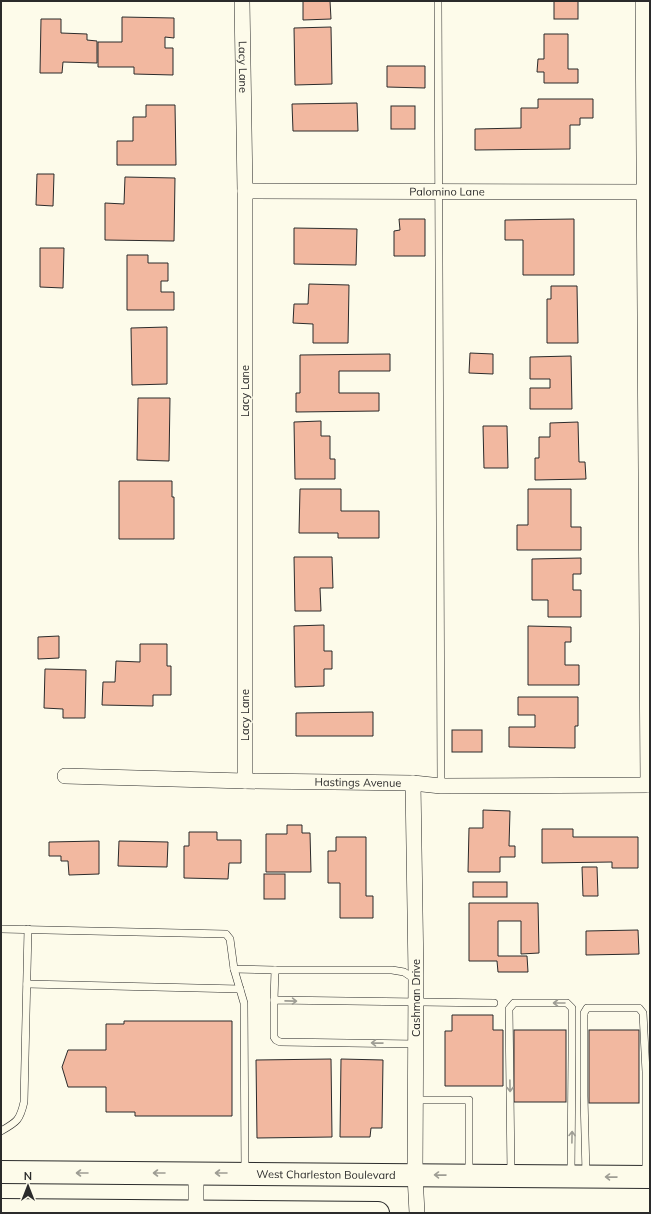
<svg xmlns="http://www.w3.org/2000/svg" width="651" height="1214" font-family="Mulish,sans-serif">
<rect width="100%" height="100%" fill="#fdfbea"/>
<g fill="#f2b8a0" stroke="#2b2b2b">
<polygon points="303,1 330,1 331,19 303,20"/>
<rect x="554" y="1" width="24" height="18"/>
<polygon points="122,17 174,18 174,38 165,37 165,48 173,48 173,75 134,74 134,67 98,67 98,42 122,42"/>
<polygon points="41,19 61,19 61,33 87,34 87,40 97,41 97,63 63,62 62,73 40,73"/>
<polygon points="331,27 332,84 295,85 294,28"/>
<polygon points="544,34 568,34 568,69 578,69 578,83 544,83 544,72 537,72 538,59 544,59"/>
<polygon points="387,66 425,66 425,88 387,87"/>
<polygon points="538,99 593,99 593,118 580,118 580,125 570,125 570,149 475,150 475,129 521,128 521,108 538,108"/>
<polygon points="357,103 358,131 293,131 292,104"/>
<polygon points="146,105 175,105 176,165 117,165 117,141 133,141 133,117 146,117"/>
<rect x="391" y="106" width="24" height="23"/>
<polygon points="37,174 54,174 53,206 36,205"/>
<polygon points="125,177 175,178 174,241 105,240 105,203 124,204"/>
<polygon points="399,219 425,219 425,256 394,256 394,231 400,230"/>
<polygon points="574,219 574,275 523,275 523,240 505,240 505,220"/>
<polygon points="294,228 357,229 356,265 294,264"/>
<polygon points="40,248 64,248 63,288 40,287"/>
<polygon points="127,255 148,255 148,263 168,263 168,281 161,281 161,292 174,292 174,310 127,310"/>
<polygon points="309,284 349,285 348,343 313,343 313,324 293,323 294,304 308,304"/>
<polygon points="551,286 577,286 578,343 547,343 547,299 551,299"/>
<polygon points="167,327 167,384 132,385 131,328"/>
<polygon points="470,353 493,354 493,374 469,373"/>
<polygon points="390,354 390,371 339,371 339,393 379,393 379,411 296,412 296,393 300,393 300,355"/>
<polygon points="571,356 572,409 530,409 530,388 550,388 550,379 530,379 530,357"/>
<polygon points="138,398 170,398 169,461 137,460"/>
<polygon points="321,421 321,436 330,436 330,459 335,459 335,479 295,479 294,422"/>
<polygon points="578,422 579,462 585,462 586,479 535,480 535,458 539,458 539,437 550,437 550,423"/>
<polygon points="483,426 507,426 508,468 484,468"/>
<polygon points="119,481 172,481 172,497 174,497 174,539 119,539"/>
<polygon points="300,489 341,489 341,511 379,511 379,538 338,538 338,533 299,533"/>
<polygon points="528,489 571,489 571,527 581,527 581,550 517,550 517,525 528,525"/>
<polygon points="294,557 332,557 333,588 320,588 321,611 295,611"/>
<polygon points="581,558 581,574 573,574 573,590 581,590 581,617 548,617 548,600 532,600 532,559"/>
<polygon points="324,625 324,651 332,651 332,669 324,669 324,686 295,687 294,626"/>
<polygon points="528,626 571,627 571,642 565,642 565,665 579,665 579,685 528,685"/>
<polygon points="59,636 59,658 38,659 38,637"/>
<polygon points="140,644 167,644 167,666 171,666 171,695 153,695 153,706 102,705 103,682 115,682 116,661 140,662"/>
<polygon points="45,669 86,670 85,718 63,718 63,709 44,708"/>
<polygon points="518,697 578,697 578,726 575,726 575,748 509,747 509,727 535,727 535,715 518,715"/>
<polygon points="373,712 373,736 296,736 296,713"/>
<rect x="452" y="730" width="30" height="22"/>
<polygon points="483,810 510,811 509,846 515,846 515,857 500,857 500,872 468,872 469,828 483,828"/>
<polygon points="287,825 302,825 302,833 310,833 311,872 266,872 266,834 287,834"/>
<polygon points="542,829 573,829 573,837 638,837 638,868 612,868 612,862 542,863"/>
<polygon points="189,832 217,832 217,840 241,840 241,863 229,863 228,879 184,878 184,846 189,846"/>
<polygon points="336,837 366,837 366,896 373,896 373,918 340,918 340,883 328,883 328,851 336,851"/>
<polygon points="99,841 99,874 69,875 68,861 61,861 61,856 49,856 49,842"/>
<polygon points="119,841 168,842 167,867 118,866"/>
<polygon points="582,867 597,867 598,896 583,896"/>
<rect x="264" y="874" width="21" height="25"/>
<rect x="473" y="882" width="34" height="15"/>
<polygon points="469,903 538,903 539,953 521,954 521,921 498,921 498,956 527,956 528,972 498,972 497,961 469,961"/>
<polygon points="638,930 639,954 586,955 586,931"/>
<polygon points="452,1015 493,1015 493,1030 503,1030 503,1086 445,1086 445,1031 452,1031"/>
<polygon points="124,1021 232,1021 232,1116 135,1116 135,1112 106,1112 106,1087 68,1087 62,1067 68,1050 106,1050 106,1024 124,1024"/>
<rect x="514" y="1030" width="52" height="72"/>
<rect x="589" y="1030" width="50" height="73"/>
<polygon points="331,1059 332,1137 257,1138 256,1060"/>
<polygon points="341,1059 383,1060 382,1128 371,1128 370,1137 340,1137"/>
</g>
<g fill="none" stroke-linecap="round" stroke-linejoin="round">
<defs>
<g id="service">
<polyline points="438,1 441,786"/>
<polyline points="1,929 226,934 230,939 234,969 275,970 274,1000"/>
<polyline points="234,969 244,1003 245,1171"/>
<polyline points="275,970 392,970 404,972 416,980"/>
<polyline points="27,984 240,989"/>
<polyline points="416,1044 280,1042 276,1040 274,1037 274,1000 494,1003"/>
<polyline points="416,1100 469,1100 469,1173"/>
<path d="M1 1131C17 1122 20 1120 24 1102L28 929"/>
<polyline points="511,1173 509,1009 514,1003 567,1003 572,1008 572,1053 571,1174"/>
<polyline points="586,1174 584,1096 584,1013 587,1008 639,1008 643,1013 646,1072 646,1174"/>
</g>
<g id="minor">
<path id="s1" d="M242 1 245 191V781"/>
<polyline points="643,1 648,785"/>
<path id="s2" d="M245 191 650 192"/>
<path id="s3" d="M65 776 245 781 413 783 441 786 650 785"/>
<polyline points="413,783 416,975 415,1175 417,1213"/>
<polyline points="196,1213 196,1173"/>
</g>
<g id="primary">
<path id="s4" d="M1 1172 650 1177"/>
<polyline points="1,1210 378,1213"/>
</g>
</defs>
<use href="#service" stroke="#2b2b2b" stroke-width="8"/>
<use href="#minor" stroke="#2b2b2b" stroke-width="16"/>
<use href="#primary" stroke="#2b2b2b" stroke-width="24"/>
<use href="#service" stroke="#fdfbea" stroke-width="7"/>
<use href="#minor" stroke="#fdfbea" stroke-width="15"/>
<use href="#primary" stroke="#fdfbea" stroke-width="22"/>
</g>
<defs><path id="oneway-shaft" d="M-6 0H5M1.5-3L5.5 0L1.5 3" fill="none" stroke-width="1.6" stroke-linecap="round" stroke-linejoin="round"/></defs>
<g stroke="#9e9d94">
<use href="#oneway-shaft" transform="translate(291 1001) rotate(1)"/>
<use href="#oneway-shaft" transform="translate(559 1003) rotate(180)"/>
<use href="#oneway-shaft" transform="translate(377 1043) rotate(-179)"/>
<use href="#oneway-shaft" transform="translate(510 1086) rotate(89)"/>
<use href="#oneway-shaft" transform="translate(572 1137) rotate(-89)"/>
<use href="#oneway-shaft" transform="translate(82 1173) rotate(-180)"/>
<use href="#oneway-shaft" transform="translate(159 1173) rotate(-180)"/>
<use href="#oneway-shaft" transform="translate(221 1173) rotate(-180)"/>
<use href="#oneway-shaft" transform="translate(440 1175) rotate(-179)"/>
<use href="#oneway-shaft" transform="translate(611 1177) rotate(-179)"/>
</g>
<g text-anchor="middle" stroke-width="3" stroke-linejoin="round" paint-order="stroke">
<g font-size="11" fill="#2b2b2b" stroke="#fdfbea">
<text dy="4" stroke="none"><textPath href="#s1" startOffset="66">Lacy Lane</textPath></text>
<text dy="4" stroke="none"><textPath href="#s2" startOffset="202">Palomino Lane</textPath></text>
<text transform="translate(245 391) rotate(-90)" y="4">Lacy Lane</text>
<text transform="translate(245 715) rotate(-90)" y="4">Lacy Lane</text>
<text dy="4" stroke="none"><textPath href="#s3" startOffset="293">Hastings Avenue</textPath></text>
<text transform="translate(416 998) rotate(-90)" y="4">Cashman Drive</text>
<text dy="4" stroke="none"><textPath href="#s4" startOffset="325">West Charleston Boulevard</textPath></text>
</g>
</g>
<rect width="651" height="1214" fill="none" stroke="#2b2b2b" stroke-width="4"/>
<g transform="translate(28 1186)" stroke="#fdfbea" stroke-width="3" paint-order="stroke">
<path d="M0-3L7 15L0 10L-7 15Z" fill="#2b2b2b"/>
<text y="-6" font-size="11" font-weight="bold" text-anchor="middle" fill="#2b2b2b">N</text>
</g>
</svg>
